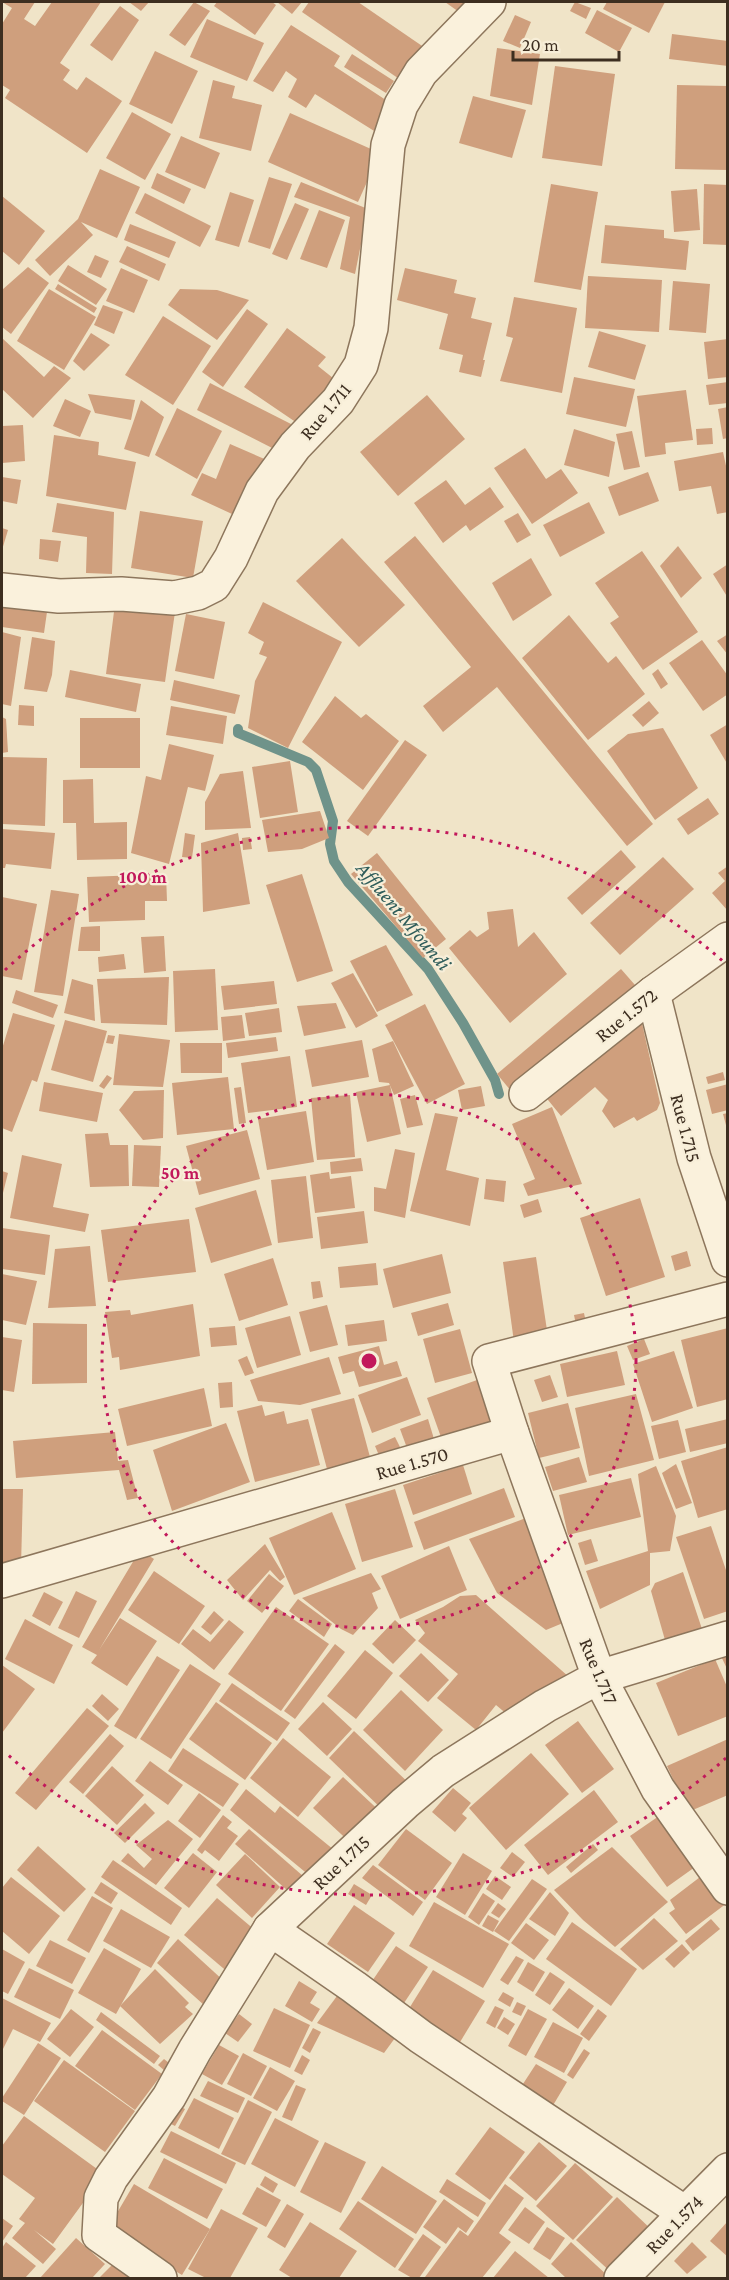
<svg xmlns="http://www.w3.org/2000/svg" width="729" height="2280" font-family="'Crimson Pro',serif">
<rect width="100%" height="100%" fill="#f0e4c8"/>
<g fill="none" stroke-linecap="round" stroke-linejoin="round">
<polyline stroke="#6f938a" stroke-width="10" points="238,729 238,733 308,762 316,770 333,821 330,844 334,861 348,882 428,969 463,1023 495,1080 499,1094"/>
</g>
<g fill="#cf9f7d">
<polygon points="2,2 35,2 24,19 35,26 52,2 101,2 60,63 70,70 63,80 77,90 86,77 122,101 87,153 5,98 10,90 2,85 2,24 12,8"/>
<polygon points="129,2 149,2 141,11"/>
<polygon points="194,2 210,11 185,46 169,35"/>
<polygon points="217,2 272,2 276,5 255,35 214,6"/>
<polygon points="277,2 302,2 292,14"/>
<polygon points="309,2 358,2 428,50 405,83 302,12"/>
<polygon points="445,2 477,2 466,17"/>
<polygon points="575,2 591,8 586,19 570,11"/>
<polygon points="607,2 665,2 649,33 603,9"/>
<polygon points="120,6 139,20 112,61 90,45"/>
<polygon points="597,10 632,28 619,52 585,33"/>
<polygon points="515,15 531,22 520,48 503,41"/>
<polygon points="207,19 264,43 247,81 190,57"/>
<polygon points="291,25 340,56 334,66 395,106 379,134 315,94 306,108 288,97 297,79 286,71 273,92 253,81"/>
<polygon points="672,34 728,41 728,66 669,59"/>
<polygon points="497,48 540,54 532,105 490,96"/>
<polygon points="155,51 198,71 172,124 129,104"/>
<polygon points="352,54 394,81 386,93 344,67"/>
<polygon points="555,66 615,74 602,166 542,158"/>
<polygon points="213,80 235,86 232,98 262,105 251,151 199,138"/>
<polygon points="677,85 728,86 728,170 675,169"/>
<polygon points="473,96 526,110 512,158 459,143"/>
<polygon points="132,112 171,134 145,180 106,158"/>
<polygon points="290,113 380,153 358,202 268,162"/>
<polygon points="181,136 220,153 205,189 165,172"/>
<polygon points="100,169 140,187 117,238 81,222 93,235 50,276 35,260 78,219"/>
<polygon points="157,173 191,189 184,204 151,188"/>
<polygon points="269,177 292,184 270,249 248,242"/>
<polygon points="301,182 368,209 355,274 340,269 350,217 294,197"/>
<polygon points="551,184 598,192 581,290 534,282"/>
<polygon points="704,184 728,185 728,245 703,244"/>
<polygon points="697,189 700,230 674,232 671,191"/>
<polygon points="230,192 254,200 239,247 215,240"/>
<polygon points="145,193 211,226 200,247 135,213"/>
<polygon points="2,196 45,231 19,265 2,251"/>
<polygon points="295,203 309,209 287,260 272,254"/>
<polygon points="319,210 345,220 327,268 300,259"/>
<polygon points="130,224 176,242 169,258 124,240"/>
<polygon points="605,225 664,230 664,238 689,241 686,270 601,263"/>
<polygon points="127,246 166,264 159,281 119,262"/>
<polygon points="95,255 109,261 101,278 87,272"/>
<polygon points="68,265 107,289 96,305 58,281"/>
<polygon points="28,267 49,283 11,334 2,327 2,290"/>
<polygon points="121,268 148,280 134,313 106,301"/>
<polygon points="405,268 457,280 454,293 476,298 471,318 492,323 483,360 485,360 481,377 459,372 463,355 439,349 448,314 397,300"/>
<polygon points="588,276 662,280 659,332 585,328"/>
<polygon points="673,281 710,284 706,333 669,330"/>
<polygon points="58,284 97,308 94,313 55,289"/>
<polygon points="49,289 96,317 64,370 17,341"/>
<polygon points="180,289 217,290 249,300 217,340 168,305"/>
<polygon points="514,297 577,308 562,393 500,381 513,338 506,336"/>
<polygon points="103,305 123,312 114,334 94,325"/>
<polygon points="247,309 268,324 223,387 202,372"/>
<polygon points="163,316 211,346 173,405 125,375"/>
<polygon points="287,328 326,357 318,366 333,378 300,425 244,387"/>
<polygon points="599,331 646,345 635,380 588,367"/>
<polygon points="91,333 110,345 84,371 73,361"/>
<polygon points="2,338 44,377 54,366 71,378 33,418 2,389"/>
<polygon points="728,339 728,377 708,379 704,342"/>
<polygon points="574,377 635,389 626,427 566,414"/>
<polygon points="728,382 728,403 709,405 706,385"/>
<polygon points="210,383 293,425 280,452 197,410"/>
<polygon points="686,390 693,440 665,443 666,454 645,457 637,396"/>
<polygon points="88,394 135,400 131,420 95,413"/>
<polygon points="427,395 465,439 398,496 360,452"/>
<polygon points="65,399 91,411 80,437 53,426"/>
<polygon points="141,400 164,417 149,457 124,449"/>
<polygon points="728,407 728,438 723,439 718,409"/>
<polygon points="177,408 222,431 197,479 155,455"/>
<polygon points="23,425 25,461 2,463 2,426"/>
<polygon points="712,428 713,444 697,445 696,429"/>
<polygon points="574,429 615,442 609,477 564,465"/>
<polygon points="632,431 640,467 624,470 616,434"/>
<polygon points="54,435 99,442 98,455 136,462 126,510 46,496"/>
<polygon points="230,444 269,461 245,520 191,495 202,473 216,479"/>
<polygon points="525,448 546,479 561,469 578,493 532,524 494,468"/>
<polygon points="723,452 728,475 728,512 717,514 711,486 679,491 674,461"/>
<polygon points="648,472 659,501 619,516 608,487"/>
<polygon points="2,477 21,480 17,504 2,501"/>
<polygon points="446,480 465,505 490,487 504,507 470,531 466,525 443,543 414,503"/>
<polygon points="589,502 605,533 560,557 543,525"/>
<polygon points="57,503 114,512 112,574 86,573 87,537 52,532"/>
<polygon points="140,511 203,521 193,578 131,568"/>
<polygon points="518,513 531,535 517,543 504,521"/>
<polygon points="2,528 8,530 2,550"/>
<polygon points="415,536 653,824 627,846 497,687 443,732 423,706 471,667 384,562"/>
<polygon points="342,538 405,605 359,647 296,581"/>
<polygon points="40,539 61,541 58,562 39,559"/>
<polygon points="678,546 702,578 681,598 660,566"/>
<polygon points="642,551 698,632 643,670 610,623 619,617 595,583"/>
<polygon points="531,558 552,595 513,621 492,583"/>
<polygon points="728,564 728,598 713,574"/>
<polygon points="2,598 48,605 44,633 2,627"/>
<polygon points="263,602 342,642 288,748 248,728 255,681 267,657 259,654 264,642 248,633"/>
<polygon points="115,604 175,612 165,682 106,674"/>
<polygon points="186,614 225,622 214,679 175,671"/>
<polygon points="569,615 608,663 616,656 645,694 588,740 522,658"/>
<polygon points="2,632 21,637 11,706 2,704"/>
<polygon points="728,634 728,655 717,641"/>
<polygon points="32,637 55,641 52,675 47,692 24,689"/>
<polygon points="702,640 728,676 728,694 703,711 669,663"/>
<polygon points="658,669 668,684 661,689 652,674"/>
<polygon points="70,670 141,684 136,712 65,697"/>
<polygon points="174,680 240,695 235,714 170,700"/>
<polygon points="335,696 361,718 366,714 399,741 363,790 302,742"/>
<polygon points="649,701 659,713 643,727 632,715"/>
<polygon points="19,705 34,706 34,726 18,725"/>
<polygon points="171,706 227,716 223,744 166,735"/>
<polygon points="2,717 6,719 8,752 2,753"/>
<rect x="80" y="718" width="60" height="50"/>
<polygon points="728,724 728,765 710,735"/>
<polygon points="663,728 698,788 655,820 607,751 628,734"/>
<polygon points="405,740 427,755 368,836 347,821"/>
<polygon points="169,744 214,755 205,791 188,787 169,864 131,853 146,776 161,780"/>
<polygon points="2,757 47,758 45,826 2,824"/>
<polygon points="290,761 298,812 260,818 252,767"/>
<polygon points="243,771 251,828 205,830 205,802 220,774"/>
<polygon points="93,779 94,823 127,822 127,859 77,860 76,823 63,823 63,780"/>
<polygon points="708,798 719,814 688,835 677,819"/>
<polygon points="320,811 329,838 302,849 268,852 262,820"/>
<polygon points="2,829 55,833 51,869 6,864 5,868 2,868"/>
<polygon points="185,833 195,835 192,858 182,857"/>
<polygon points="238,833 250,904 203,912 201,843"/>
<polygon points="250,837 252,849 243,850 242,838"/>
<polygon points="621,850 636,867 582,915 567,898"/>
<polygon points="377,853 446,939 423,958 351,874"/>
<polygon points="663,857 694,889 620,955 590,923"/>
<polygon points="728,866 728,911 712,893 725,881 718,873"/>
<polygon points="166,874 167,901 145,901 145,920 89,922 87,877"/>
<polygon points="302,874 333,971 297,982 266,885"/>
<polygon points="51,890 79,894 63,996 34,992"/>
<polygon points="2,897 37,904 22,980 2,976"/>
<polygon points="513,909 518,947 534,932 567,974 510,1023 449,948 470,930 477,937 489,929 487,912"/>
<polygon points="100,926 100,951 78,951 81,927"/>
<polygon points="164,936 166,971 144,973 141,937"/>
<polygon points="386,945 413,995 377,1012 350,961"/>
<polygon points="124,954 126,969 99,972 98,957"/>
<polygon points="215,969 218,1030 175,1032 173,971"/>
<polygon points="621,969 642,993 516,1097 497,1074"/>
<polygon points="353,973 378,1016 356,1028 331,983"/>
<polygon points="169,977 167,1025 101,1023 97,979"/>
<polygon points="72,979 93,985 95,1021 64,1013"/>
<polygon points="274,981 277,1004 224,1010 221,986"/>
<polygon points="16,990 58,1005 53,1018 12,1003"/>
<polygon points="336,1003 346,1028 304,1036 297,1006"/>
<polygon points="425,1004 465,1084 427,1104 385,1025"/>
<polygon points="279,1008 282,1032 249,1036 245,1013"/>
<polygon points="13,1013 55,1025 37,1082 32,1080 12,1132 2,1128 2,1049"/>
<polygon points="242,1015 245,1038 223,1041 221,1017"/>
<polygon points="641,1019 660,1103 657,1110 637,1121 634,1117 614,1128 602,1111 608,1100 595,1087 561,1116 544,1095"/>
<polygon points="65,1020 107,1031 93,1082 51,1070"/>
<polygon points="119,1034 170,1040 163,1087 113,1085"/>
<polygon points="108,1035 115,1036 113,1044 106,1043"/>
<polygon points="276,1037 278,1051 228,1058 226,1043"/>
<polygon points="362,1040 369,1077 312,1087 305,1050"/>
<polygon points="393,1041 414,1086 394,1095 389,1083 379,1082 372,1049"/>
<polygon points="180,1043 222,1043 222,1073 181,1073"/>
<polygon points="290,1056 297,1107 248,1113 241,1063"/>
<polygon points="723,1072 725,1080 708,1084 706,1077"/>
<polygon points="107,1075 112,1078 104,1089 99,1086"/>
<polygon points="228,1077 234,1129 177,1135 172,1083"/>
<polygon points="44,1082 103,1093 97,1122 39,1111"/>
<polygon points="728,1084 728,1110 712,1114 706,1090"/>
<polygon points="390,1085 401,1134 367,1142 356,1092"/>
<polygon points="481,1086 485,1106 462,1110 458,1090"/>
<polygon points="241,1087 246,1123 239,1124 234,1088"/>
<polygon points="164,1090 163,1138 143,1140 119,1110 134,1091"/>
<polygon points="350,1095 355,1157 317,1160 311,1098"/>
<polygon points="415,1095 423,1125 407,1128 400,1099"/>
<polygon points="552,1107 582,1184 528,1196 523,1184 535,1179 512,1124"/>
<polygon points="306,1111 314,1162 267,1170 258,1119"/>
<polygon points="435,1113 458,1117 446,1170 479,1178 470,1226 410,1211"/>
<polygon points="728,1113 728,1129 727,1129 723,1114"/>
<polygon points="247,1130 260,1179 199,1195 186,1146"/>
<polygon points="108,1133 110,1145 128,1145 129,1186 90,1187 85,1134"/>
<polygon points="134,1145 161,1146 159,1187 132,1186"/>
<polygon points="395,1149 415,1153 405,1218 374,1211 374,1187 386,1189"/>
<polygon points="22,1155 62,1164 53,1207 89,1214 85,1232 10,1218"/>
<polygon points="361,1158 363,1171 331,1174 330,1162"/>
<polygon points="2,1171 8,1173 2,1197"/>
<polygon points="329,1172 330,1179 351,1176 355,1208 315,1213 310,1175"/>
<polygon points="306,1176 313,1238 278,1243 271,1180"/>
<polygon points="486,1179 506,1181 504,1202 484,1199"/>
<polygon points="256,1190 272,1245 211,1263 195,1208"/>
<polygon points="640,1198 665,1277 606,1296 580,1218"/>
<polygon points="538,1199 542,1212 524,1218 520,1205"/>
<polygon points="364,1211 368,1243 321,1249 317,1217"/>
<polygon points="189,1219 196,1272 108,1282 101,1230"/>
<polygon points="2,1228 50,1235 45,1275 2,1269"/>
<polygon points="90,1246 96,1306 48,1308 55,1249"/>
<polygon points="687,1251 691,1266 675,1271 671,1256"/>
<polygon points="442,1254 451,1293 393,1308 383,1269"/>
<polygon points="536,1257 548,1337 514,1342 503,1262"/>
<polygon points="273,1258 288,1305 239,1321 224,1274"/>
<polygon points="376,1263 378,1285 340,1288 338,1267"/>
<polygon points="2,1274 37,1281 26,1325 2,1320"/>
<polygon points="320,1281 323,1297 313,1299 311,1282"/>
<polygon points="448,1303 454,1325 418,1336 411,1313"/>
<polygon points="193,1304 200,1356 120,1370 119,1357 112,1358 105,1312 130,1310 131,1315"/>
<polygon points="327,1305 338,1345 310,1352 299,1312"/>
<polygon points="584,1313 587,1328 577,1330 574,1315"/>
<polygon points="290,1316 301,1355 257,1368 245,1328"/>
<polygon points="384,1320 387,1341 348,1346 345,1325"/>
<polygon points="33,1323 87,1324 87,1383 32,1384"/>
<polygon points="235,1326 237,1345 211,1347 209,1328"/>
<polygon points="728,1328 728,1399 697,1407 681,1340"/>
<polygon points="460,1329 472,1373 435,1383 423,1339"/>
<polygon points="2,1337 22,1340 14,1392 2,1390"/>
<polygon points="644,1339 650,1354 633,1360 627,1346"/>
<polygon points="379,1346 384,1365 397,1361 402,1376 359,1387 354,1371 343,1374 338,1357"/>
<polygon points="617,1351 625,1385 567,1397 560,1364"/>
<polygon points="674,1351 693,1408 652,1422 633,1364"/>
<polygon points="247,1356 254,1373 245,1376 238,1360"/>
<polygon points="329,1357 341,1394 300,1405 258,1401 250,1380"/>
<polygon points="550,1375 558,1397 542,1402 534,1380"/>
<polygon points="407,1377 421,1415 372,1433 358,1395"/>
<polygon points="477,1380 492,1422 442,1440 427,1398"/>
<polygon points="232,1382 233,1407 220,1408 218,1383"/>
<polygon points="204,1388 212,1426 127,1446 118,1409"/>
<polygon points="636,1394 654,1460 589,1476 575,1408"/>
<polygon points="354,1398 370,1457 327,1469 311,1409"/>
<polygon points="568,1403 580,1448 539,1458 528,1413"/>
<polygon points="262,1405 265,1416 284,1411 287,1424 308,1419 320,1465 255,1482 237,1411"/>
<polygon points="428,1419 434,1439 407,1448 400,1429"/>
<polygon points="728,1419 728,1443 690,1452 685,1429"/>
<polygon points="678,1420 686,1452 659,1459 651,1426"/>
<polygon points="226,1423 250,1482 172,1511 153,1450"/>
<polygon points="115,1432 118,1461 128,1460 138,1498 127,1500 119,1470 16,1478 13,1441"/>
<polygon points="395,1437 402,1451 381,1460 375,1446"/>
<polygon points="728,1447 728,1509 698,1518 681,1461"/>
<polygon points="579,1457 587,1482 553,1491 545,1467"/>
<polygon points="676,1464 692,1503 676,1509 662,1473"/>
<polygon points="463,1465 472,1494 413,1515 403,1485"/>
<polygon points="656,1466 676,1516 670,1551 650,1553 650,1585 600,1609 586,1571 648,1551 638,1474"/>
<polygon points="631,1478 641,1517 568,1535 559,1495"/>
<polygon points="504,1488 515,1517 424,1550 414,1522"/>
<polygon points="2,1489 23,1489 21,1567 2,1566"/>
<polygon points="395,1489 413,1547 362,1562 345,1504"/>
<polygon points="332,1512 356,1569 294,1595 269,1538"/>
<polygon points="526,1518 563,1623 546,1630 497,1593 469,1539"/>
<polygon points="711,1526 728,1576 728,1611 704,1619 676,1537"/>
<polygon points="591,1539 598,1561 585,1565 578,1543"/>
<polygon points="265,1544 285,1577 280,1581 270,1570 243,1600 227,1580"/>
<polygon points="449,1546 467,1590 400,1619 381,1576"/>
<polygon points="140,1550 154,1559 99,1650 120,1618 157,1641 127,1686 91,1663 97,1655 82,1647"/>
<polygon points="154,1571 205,1606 179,1644 128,1610"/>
<polygon points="683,1572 704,1635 667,1647 651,1591 655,1583"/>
<polygon points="371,1573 381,1589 372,1593 378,1608 353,1635 341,1629 302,1598"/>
<polygon points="269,1574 284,1586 262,1613 247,1601"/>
<polygon points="76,1591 97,1601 79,1638 58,1628"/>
<polygon points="44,1592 63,1602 50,1626 32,1616"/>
<polygon points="476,1595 569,1677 514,1720 496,1705 476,1730 437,1698 458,1674 418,1641 425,1633 415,1620 443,1607 460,1596"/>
<polygon points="298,1599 332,1624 324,1637 289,1611"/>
<polygon points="276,1607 329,1644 281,1711 228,1674"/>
<polygon points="214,1611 224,1620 211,1635 201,1627"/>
<polygon points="25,1619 73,1645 54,1684 5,1659"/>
<polygon points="229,1620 244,1632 214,1670 181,1644 193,1629 210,1642"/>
<polygon points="395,1620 416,1640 393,1664 372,1644"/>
<polygon points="335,1644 345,1652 295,1719 284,1711"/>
<polygon points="365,1650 393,1673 356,1719 327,1696"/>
<polygon points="421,1653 449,1680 428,1702 399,1676"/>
<polygon points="728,1653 728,1671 721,1656"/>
<polygon points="157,1656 180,1670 136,1739 114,1726"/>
<polygon points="715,1659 728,1689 728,1716 678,1736 656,1683"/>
<polygon points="190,1664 221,1684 171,1759 140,1739"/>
<polygon points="2,1665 35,1689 2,1733"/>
<polygon points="232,1683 290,1723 277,1741 219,1701"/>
<polygon points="401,1690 443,1730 405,1771 363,1730"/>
<polygon points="102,1694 119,1709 108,1721 92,1706"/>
<polygon points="216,1702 272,1743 245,1780 189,1739"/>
<polygon points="323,1702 352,1729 327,1756 298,1729"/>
<polygon points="87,1708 109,1726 36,1810 15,1793"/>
<polygon points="578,1721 614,1769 582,1793 545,1745"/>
<polygon points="354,1731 414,1788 388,1815 329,1758"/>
<polygon points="110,1734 124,1746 83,1794 69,1782"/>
<polygon points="283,1738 331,1777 298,1817 250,1778"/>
<polygon points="728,1739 728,1795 688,1812 667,1766"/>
<polygon points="183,1748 239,1784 223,1807 168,1771"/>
<polygon points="531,1753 569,1794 506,1850 469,1808"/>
<polygon points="150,1761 183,1785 168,1805 135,1781"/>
<polygon points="112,1766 144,1795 117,1825 85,1796"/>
<polygon points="343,1777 385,1816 355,1847 313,1808"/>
<polygon points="453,1788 471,1803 462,1814 467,1818 455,1832 432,1812"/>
<polygon points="246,1789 275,1813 280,1806 339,1854 316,1881 230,1810"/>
<polygon points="594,1790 618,1822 548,1875 524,1845"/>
<polygon points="199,1793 221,1810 200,1838 178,1821"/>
<polygon points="145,1803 155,1813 125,1843 114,1833"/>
<polygon points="223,1815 232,1822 227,1828 238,1836 219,1861 205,1850 202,1854 197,1850"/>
<polygon points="659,1816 695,1867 667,1887 630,1836"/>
<polygon points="168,1820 193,1839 156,1885 121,1861 128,1853 144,1868 152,1859 136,1845"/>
<polygon points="249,1829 311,1883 297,1899 235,1844"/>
<polygon points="406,1829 452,1863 425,1900 378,1865"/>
<polygon points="593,1844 598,1850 571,1873 566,1867"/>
<polygon points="38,1846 86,1889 64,1912 17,1870"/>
<polygon points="612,1847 668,1902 615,1947 583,1920 554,1890"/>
<polygon points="512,1852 525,1862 513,1877 500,1868"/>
<polygon points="193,1853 217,1872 189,1908 164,1888"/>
<polygon points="463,1853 492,1871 465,1915 436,1897"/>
<polygon points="245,1854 280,1887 252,1918 216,1885"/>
<polygon points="113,1860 182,1908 171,1925 101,1877"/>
<polygon points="373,1865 423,1902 413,1916 362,1878"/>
<polygon points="704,1874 727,1903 686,1934 669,1913 675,1909 670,1900"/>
<polygon points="495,1876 511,1887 502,1900 486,1889"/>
<polygon points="11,1877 60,1916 29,1954 2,1931 2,1888"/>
<polygon points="532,1879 547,1889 509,1941 494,1931"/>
<polygon points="101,1882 118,1893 111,1904 94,1893"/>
<polygon points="354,1884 372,1895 366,1905 348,1894"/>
<polygon points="550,1892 569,1913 555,1936 529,1919"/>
<polygon points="483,1893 495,1901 479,1925 468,1917"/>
<polygon points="92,1896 113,1908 89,1953 67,1940"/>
<polygon points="217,1898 263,1937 230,1974 184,1935"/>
<polygon points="434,1902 509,1944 483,1988 409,1946"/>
<polygon points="498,1903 506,1909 499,1918 491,1913"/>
<polygon points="354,1905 395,1933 368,1972 327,1944"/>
<polygon points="121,1909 170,1937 151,1968 103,1941"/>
<polygon points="488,1915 499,1921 493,1932 482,1926"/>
<polygon points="654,1918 678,1941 643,1970 620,1949"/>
<polygon points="711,1919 720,1929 693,1951 685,1941"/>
<polygon points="572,1922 637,1969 611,2006 546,1959"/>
<polygon points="526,1923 549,1940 534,1960 511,1943"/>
<polygon points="178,1939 225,1982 204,2005 157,1963"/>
<polygon points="50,1940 86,1958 72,1984 36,1966"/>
<polygon points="682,1944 690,1953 674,1968 665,1959"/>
<polygon points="396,1946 428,1967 398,2012 366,1990"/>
<polygon points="104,1948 141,1969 116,2014 78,1993"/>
<polygon points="2,1949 25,1962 8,1994 2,1991"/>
<polygon points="516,1956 524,1960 508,1985 500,1980"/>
<polygon points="528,1962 545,1972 533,1992 517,1982"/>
<polygon points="29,1968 74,1990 60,2019 14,1997"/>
<polygon points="155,1969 189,2003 185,2007 193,2014 160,2044 120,2006"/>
<polygon points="433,1970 485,2001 457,2047 405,2015"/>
<polygon points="550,1972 565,1982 550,2005 535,1995"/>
<polygon points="299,1981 317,1992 310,2003 320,2009 312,2022 285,2006"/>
<polygon points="569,1988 594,2006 578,2029 552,2010"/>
<polygon points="503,1992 514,1998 510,2007 498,2000"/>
<polygon points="337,1996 395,2038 384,2053 317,2023"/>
<polygon points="2,1998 51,2023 40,2042 13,2029 2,2051"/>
<polygon points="517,2002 526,2006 521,2016 512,2012"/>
<polygon points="495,2006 504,2010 495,2028 486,2023"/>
<polygon points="274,2008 310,2025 290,2068 253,2051"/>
<polygon points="71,2009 94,2027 70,2057 47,2039"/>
<polygon points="528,2009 547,2019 526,2056 508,2046"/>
<polygon points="598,2009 607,2016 589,2041 580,2034"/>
<polygon points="101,2012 160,2056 154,2064 96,2020"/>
<polygon points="239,2014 252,2024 238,2042 225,2033"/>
<polygon points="504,2017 515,2024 508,2035 497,2028"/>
<polygon points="553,2022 583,2038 564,2073 534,2057"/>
<polygon points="313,2028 321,2032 310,2053 302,2048"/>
<polygon points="102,2030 162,2074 135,2110 75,2066"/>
<polygon points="38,2043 61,2058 24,2115 2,2101 2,2098"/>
<polygon points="219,2045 239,2056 222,2085 202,2074"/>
<polygon points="584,2049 590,2053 573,2079 567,2075"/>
<polygon points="243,2053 267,2066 251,2096 227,2084"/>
<polygon points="302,2055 310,2060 302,2075 294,2071"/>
<polygon points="164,2059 178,2070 172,2077 158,2065"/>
<polygon points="64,2060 135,2111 105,2152 34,2101"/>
<polygon points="536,2064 567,2082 552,2107 521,2087"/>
<polygon points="270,2067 295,2081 277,2111 253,2098"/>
<polygon points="208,2081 245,2098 238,2113 200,2096"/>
<polygon points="296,2085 306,2089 292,2121 282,2117"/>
<polygon points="194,2098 234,2118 219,2149 178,2128"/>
<polygon points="248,2100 272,2112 245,2165 221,2154"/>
<polygon points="179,2106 185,2109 175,2126 169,2123"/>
<polygon points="24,2116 104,2174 53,2244 34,2230 56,2249 43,2264 12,2238 25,2223 19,2219 35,2198 2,2174 2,2146"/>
<polygon points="275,2118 319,2141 295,2187 251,2164"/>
<polygon points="490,2127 525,2152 490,2200 455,2174"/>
<polygon points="171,2131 236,2163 226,2184 160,2152"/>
<polygon points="325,2142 366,2162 341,2213 300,2192"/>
<polygon points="539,2142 567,2166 536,2201 509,2178"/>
<polygon points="164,2158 223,2189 207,2219 148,2188"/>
<polygon points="575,2163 613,2197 573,2240 536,2206"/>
<polygon points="382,2166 437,2201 416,2234 361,2199"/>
<polygon points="265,2176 278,2184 273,2193 260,2185"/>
<polygon points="447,2179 486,2203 478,2217 439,2192"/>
<polygon points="134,2184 210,2229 182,2275 107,2230"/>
<polygon points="505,2184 524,2198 499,2233 511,2242 482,2278 425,2277 460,2230 468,2236"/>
<polygon points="257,2187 281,2200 266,2227 242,2214"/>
<polygon points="617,2197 653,2231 613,2274 576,2240"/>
<polygon points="444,2199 474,2221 466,2233 458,2227 446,2244 423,2227"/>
<polygon points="358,2201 414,2239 395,2268 339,2229"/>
<polygon points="287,2204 304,2214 285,2248 267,2237"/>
<polygon points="525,2207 545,2222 529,2244 508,2230"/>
<polygon points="221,2209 258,2228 230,2278 206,2278 188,2269"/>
<polygon points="2,2218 13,2226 2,2242"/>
<polygon points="728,2221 728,2257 710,2241"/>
<polygon points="310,2222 357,2251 339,2278 292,2278 279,2270"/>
<polygon points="547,2227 565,2238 550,2260 533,2249"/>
<polygon points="423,2234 441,2247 419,2278 412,2278 398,2270"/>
<polygon points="76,2238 105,2264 92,2278 40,2278"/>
<polygon points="6,2242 36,2266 25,2278 2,2278 2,2248"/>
<polygon points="571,2242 608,2276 605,2278 566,2278 551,2264"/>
<polygon points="692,2242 707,2257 687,2274 674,2261"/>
<polygon points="515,2251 549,2278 493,2278"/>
<polygon points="123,2254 164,2278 99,2278"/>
</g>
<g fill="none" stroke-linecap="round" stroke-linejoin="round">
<defs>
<g id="street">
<polyline points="2,590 59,596 121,594 174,598 198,593 214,585 231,558 262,491 295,446 338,401 361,365 371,328 388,145 401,105 421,72 489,2"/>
<polyline points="653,993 694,1158 728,1260"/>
<polyline points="526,1094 653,993 728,939"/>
<polyline points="512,1433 599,1677 658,1789 728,1888"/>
<polyline points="2,1581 512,1433 489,1361 728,1299"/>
<polyline points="270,1929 354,1987 421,2037 685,2213"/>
<polyline points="160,2278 99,2235 101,2198 111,2178 169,2097 195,2050 270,1929 405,1803 443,1771 545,1706 599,1677 728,1638"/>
<polyline points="621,2278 728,2170"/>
</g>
</defs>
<use href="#street" stroke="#8d765c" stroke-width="36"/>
<use href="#street" stroke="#faf1dc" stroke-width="33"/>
</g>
<g fill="none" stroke="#c2185b" stroke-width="3" stroke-dasharray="3 6">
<circle cx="369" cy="1361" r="267"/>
<path d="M726 1758A534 534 0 0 1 5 1752M5 970A534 534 0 0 1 726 964"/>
</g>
<g text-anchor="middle" stroke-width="4.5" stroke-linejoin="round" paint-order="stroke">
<g font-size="20" fill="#3d2e20" stroke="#f7eed8">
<text transform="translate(325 411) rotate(-50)" y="7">Rue 1.711</text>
<text transform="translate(626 1015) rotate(-39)" y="7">Rue 1.572</text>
<text transform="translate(686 1128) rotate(75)" y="7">Rue 1.715</text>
<text transform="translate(412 1463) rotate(-16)" y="7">Rue 1.570</text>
<text transform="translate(599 1671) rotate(67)" y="7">Rue 1.717</text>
<text transform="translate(341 1862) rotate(-43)" y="7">Rue 1.715</text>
<text transform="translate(674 2224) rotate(-46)" y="7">Rue 1.574</text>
</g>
<g font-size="21" font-style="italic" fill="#2f5d5a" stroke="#f7eed8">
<text transform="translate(404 916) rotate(50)" y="7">Affluent Mfoundi</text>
</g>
</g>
<circle cx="369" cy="1361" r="9" fill="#c2185b" stroke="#f7eed8" stroke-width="3"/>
<g font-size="18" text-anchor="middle" font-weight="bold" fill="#c2185b" stroke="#f7eed8" stroke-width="4.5" stroke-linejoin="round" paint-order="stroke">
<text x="143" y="883">100 m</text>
<text x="180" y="1179">50 m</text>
</g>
<rect width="729" height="2280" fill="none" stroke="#3d2e20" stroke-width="6"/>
<path d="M513 51v9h106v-9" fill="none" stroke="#3d2e20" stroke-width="3"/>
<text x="522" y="51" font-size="18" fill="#3d2e20" stroke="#f7eed8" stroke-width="4.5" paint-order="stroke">20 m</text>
</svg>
